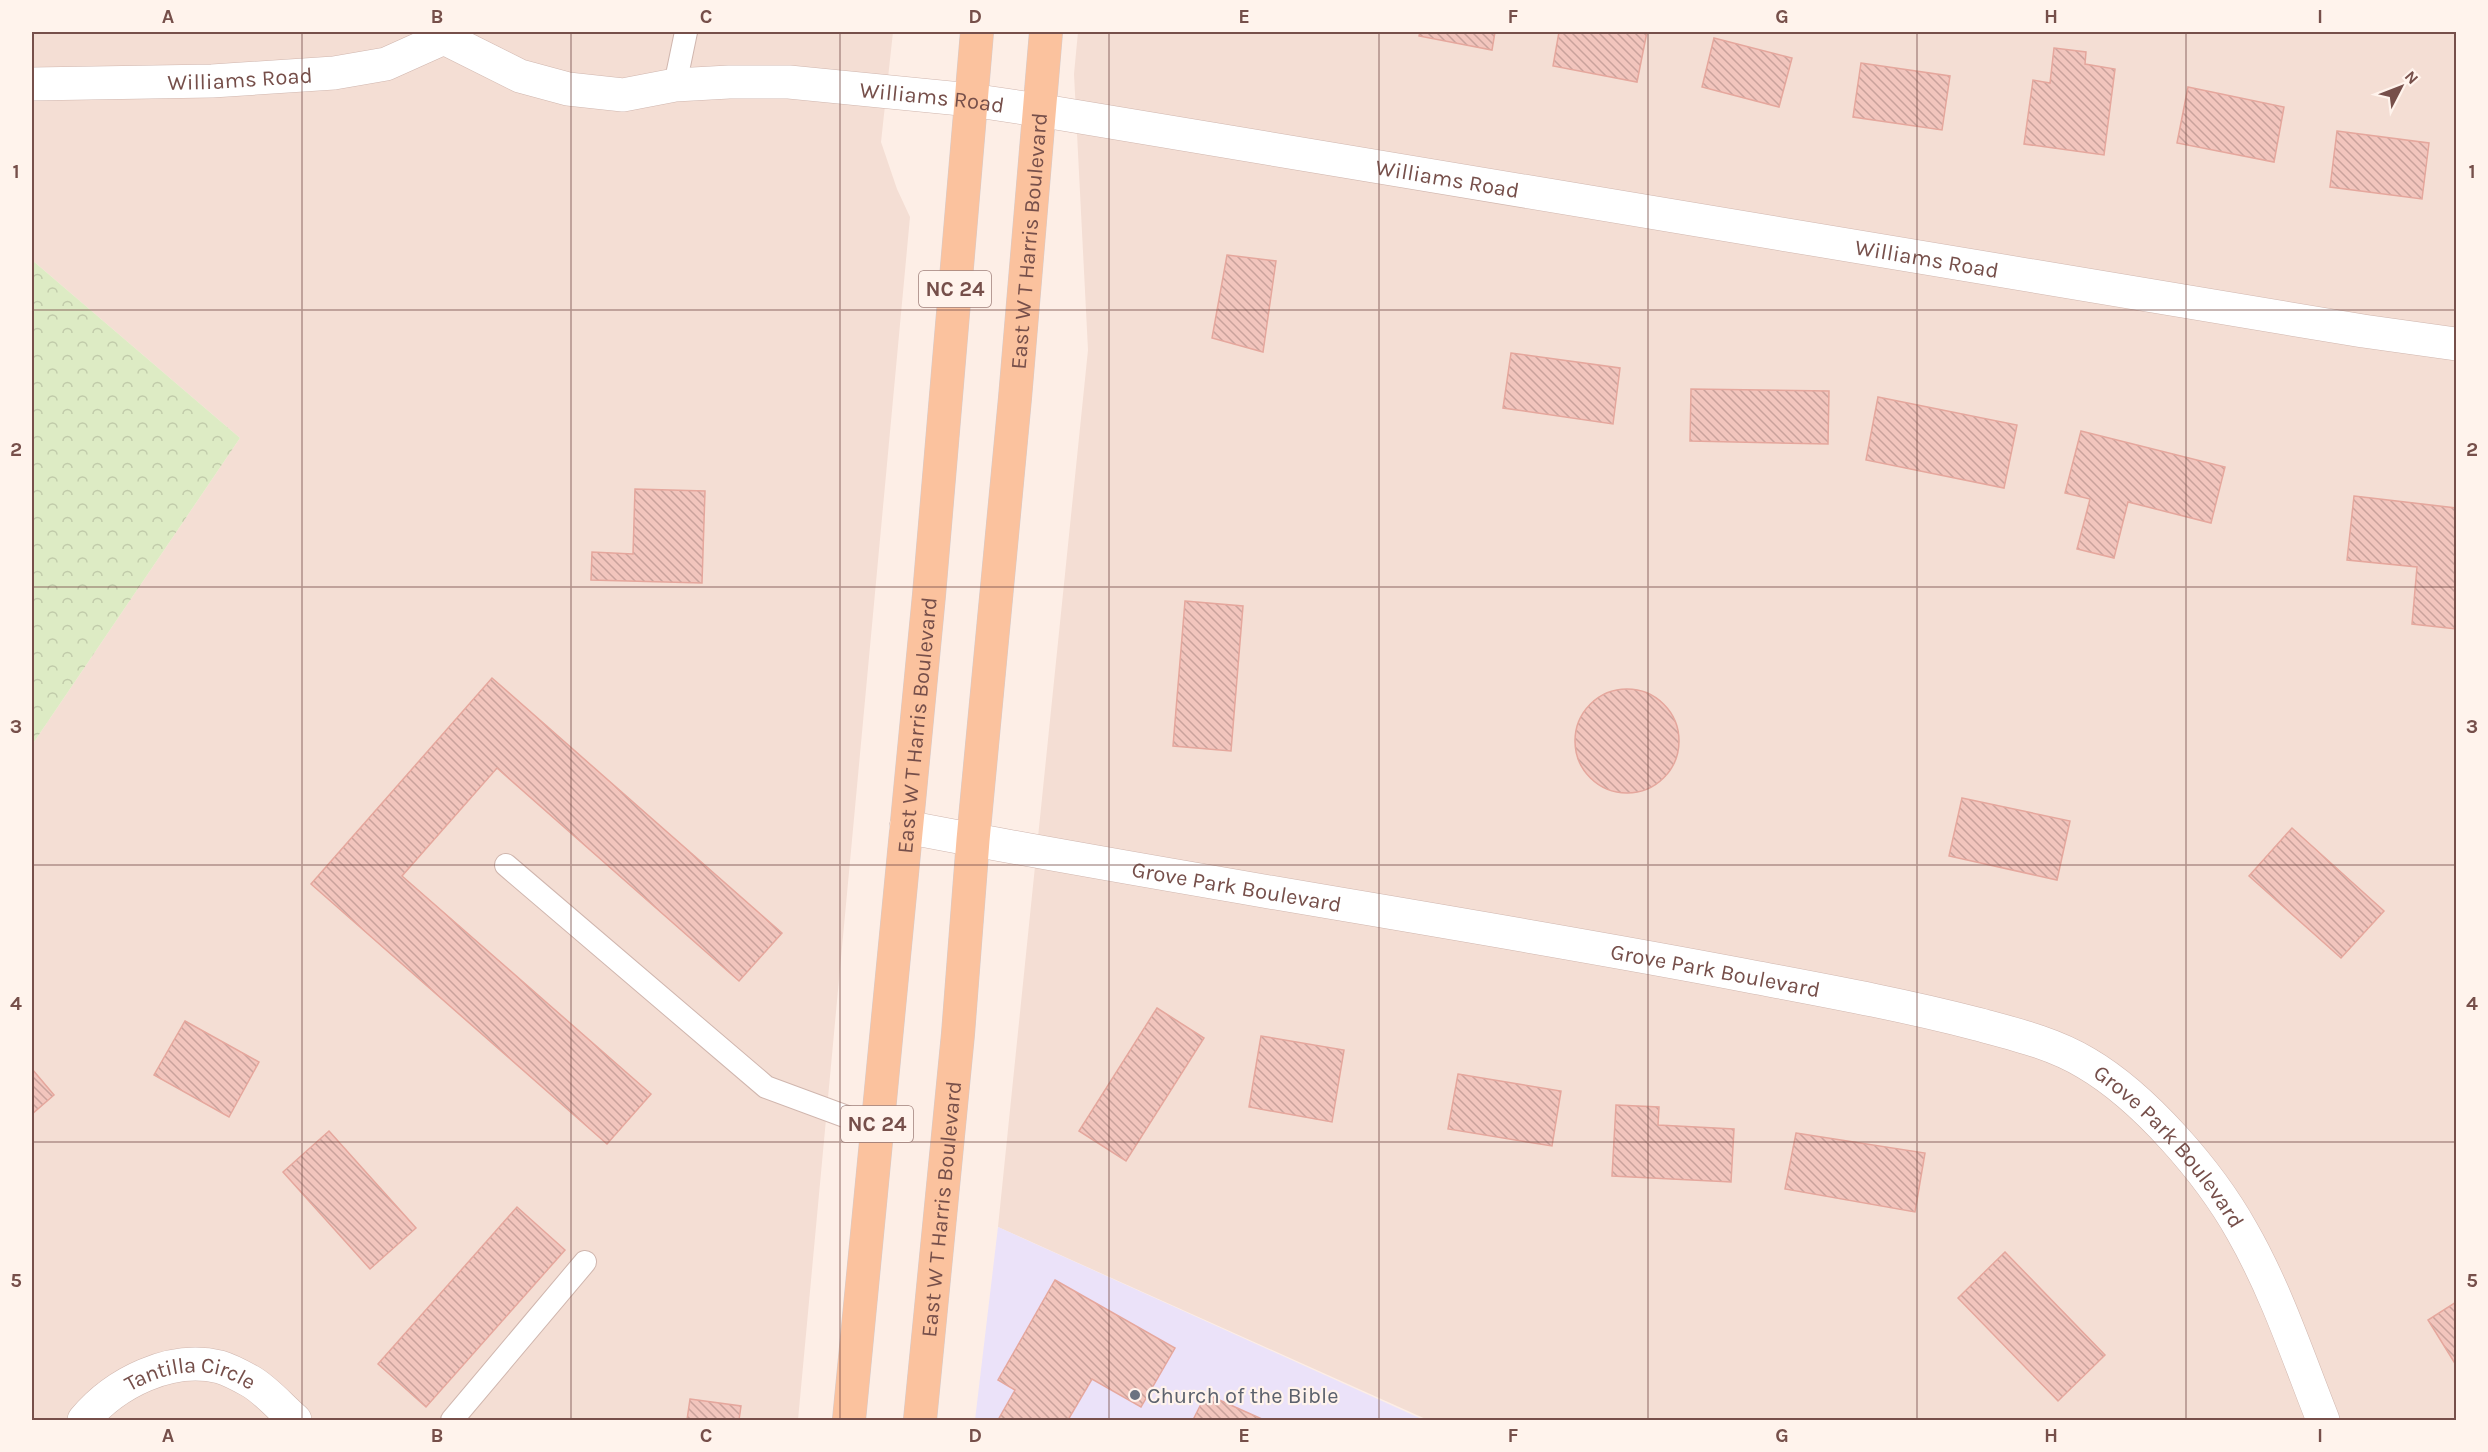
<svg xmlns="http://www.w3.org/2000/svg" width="2488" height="1452" font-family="Karla,sans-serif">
<defs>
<pattern id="forest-crowns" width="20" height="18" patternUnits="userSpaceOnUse" patternTransform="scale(1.5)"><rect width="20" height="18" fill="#ddebc4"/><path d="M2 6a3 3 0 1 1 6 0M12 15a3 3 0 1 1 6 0" fill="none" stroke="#c1cbaa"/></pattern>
<pattern id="building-back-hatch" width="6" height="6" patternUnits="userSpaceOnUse" patternTransform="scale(1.5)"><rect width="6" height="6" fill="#f2c5bd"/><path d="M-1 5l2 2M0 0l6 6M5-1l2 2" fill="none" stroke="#c9a29c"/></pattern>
</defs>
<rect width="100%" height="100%" fill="#fdeee6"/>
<g fill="#f4ded4">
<polygon points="32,32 893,32 881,142 897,189 910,217 798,1420 32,1420 32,745 240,438 32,260"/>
<polygon points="1078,32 2456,32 2456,1420 1428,1420 998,1227 1088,350 1074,74"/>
</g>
<polygon fill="#ebe2f9" points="998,1227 1424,1420 975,1420"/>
<polygon fill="url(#forest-crowns)" points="32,260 240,438 32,745"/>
<g fill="url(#building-back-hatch)" stroke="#e5a79d" stroke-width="1.5">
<polygon points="1420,32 1495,32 1492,50 1419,36"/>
<polygon points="1559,32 1647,32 1637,82 1553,66"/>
<polygon points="1714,38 1792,58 1779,107 1702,87"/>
<polygon points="2054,48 2086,52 2085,64 2115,69 2104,155 2024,144 2033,80 2050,83"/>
<polygon points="1861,63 1950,76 1942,130 1853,117"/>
<polygon points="2188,87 2284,107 2274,162 2177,143"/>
<polygon points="2337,131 2429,143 2422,199 2330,187"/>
<polygon points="1227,255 1276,261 1263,352 1212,338"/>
<polygon points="1511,353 1620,368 1613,424 1503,408"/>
<polygon points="1691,389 1829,391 1828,444 1690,441"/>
<polygon points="1878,397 2017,425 2004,488 1866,460"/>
<polygon points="2081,431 2225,467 2211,523 2128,502 2114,558 2077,549 2090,499 2065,493"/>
<polygon points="635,489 705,491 702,583 591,580 592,552 633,554"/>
<polygon points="2354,496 2456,508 2456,629 2412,624 2417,567 2347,560"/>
<polygon points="1185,601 1243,606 1231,751 1173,746"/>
<polygon points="492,678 782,933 739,981 497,768 402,876 651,1094 607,1144 311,884"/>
<circle cx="1627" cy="741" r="52"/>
<polygon points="1962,798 2070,821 2057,880 1949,856"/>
<polygon points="2292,828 2384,911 2341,958 2249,876"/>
<polygon points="1157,1008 1204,1038 1126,1161 1079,1131"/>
<polygon points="185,1021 259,1062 229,1117 154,1075"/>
<polygon points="1261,1036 1344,1050 1332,1122 1249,1107"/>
<polygon points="32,1069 54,1095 32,1114"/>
<polygon points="1458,1074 1561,1091 1552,1146 1448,1129"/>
<polygon points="1616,1105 1659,1107 1658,1125 1734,1129 1731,1182 1612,1176"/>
<polygon points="329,1131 416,1228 370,1269 283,1172"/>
<polygon points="1796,1133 1925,1153 1915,1212 1785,1189"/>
<polygon points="517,1207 565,1250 426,1407 378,1364"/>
<polygon points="2005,1252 2105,1355 2058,1401 1958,1298"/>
<polygon points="1055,1280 1175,1348 1141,1407 1092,1379 1068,1420 998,1420 1015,1390 998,1380"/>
<polygon points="2456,1302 2456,1365 2428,1320"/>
<polygon points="1206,1394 1264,1420 1193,1420"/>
<polygon points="690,1399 741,1406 739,1420 687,1420"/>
</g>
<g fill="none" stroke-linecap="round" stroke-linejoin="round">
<defs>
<g id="service">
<polyline points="675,85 686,32"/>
<polyline points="506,865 766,1087 877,1128"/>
<polyline points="452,1420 585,1262"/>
</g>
<g id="minor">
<path id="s1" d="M443 32 444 38 520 76 568 89 623 95 675 85 729 82H789L971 100 1038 110 2363 331 2456 344"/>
<path id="s2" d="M32 84 212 81 334 73 386 64 444 38"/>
<path id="s3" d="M906 827C1184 881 1465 922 1743 975 1822 990 1900 1004 1977 1024 2014 1034 2053 1043 2086 1063 2144 1097 2209 1172 2242 1231 2276 1290 2298 1357 2323 1420"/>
<path id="s4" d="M84 1420C115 1383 170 1355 220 1367 230 1370 241 1376 250 1381 266 1390 281 1408 295 1420"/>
</g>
<g id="primary">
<path id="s5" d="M849 1420 929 595 977 32"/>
<path id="s6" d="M920 1420 958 1034 973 840 1015 398 1046 32"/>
</g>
</defs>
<use href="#service" stroke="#d0b6ae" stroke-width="24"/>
<use href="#minor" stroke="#d0b6ae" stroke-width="34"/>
<use href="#primary" stroke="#d6cac9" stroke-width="34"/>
<use href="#service" stroke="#fff" stroke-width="22"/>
<use href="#minor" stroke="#fff" stroke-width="33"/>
<use href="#primary" stroke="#fbc29e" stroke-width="33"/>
</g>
<path fill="none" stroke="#764f4a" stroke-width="1.5" stroke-opacity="0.55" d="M302 32V1420M571 32V1420M840 32V1420M1109 32V1420M1379 32V1420M1648 32V1420M1917 32V1420M2186 32V1420M32 310H2456M32 587H2456M32 865H2456M32 1142H2456"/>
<circle fill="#6b7280" stroke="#fff3ec" stroke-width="2" cx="1135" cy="1395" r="6"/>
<g text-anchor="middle" stroke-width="4.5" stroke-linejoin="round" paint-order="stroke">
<g fill="#fff3ec" stroke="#9f807b" stroke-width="1.5">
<rect x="919" y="271" width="72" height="36" rx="4.5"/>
<rect x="841" y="1106" width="72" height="36" rx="4.5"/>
</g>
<g font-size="21" font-weight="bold" fill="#764f4a">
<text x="955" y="296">NC 24</text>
<text x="877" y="1131">NC 24</text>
</g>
<g font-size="22" fill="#764f4a" stroke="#fff3ec">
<text dy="8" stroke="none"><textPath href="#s2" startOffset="208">Williams Road</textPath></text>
<text dy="8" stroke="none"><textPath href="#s1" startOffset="507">Williams Road</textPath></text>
<text dy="8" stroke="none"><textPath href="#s1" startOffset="1029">Williams Road</textPath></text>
<text dy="8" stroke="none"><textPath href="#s6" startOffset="1184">East W T Harris Boulevard</textPath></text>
<text dy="8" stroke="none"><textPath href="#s1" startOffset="1515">Williams Road</textPath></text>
<text dy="8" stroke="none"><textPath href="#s5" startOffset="698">East W T Harris Boulevard</textPath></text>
<text dy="8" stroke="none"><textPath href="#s3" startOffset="336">Grove Park Boulevard</textPath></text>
<text dy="8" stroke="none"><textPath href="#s3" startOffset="822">Grove Park Boulevard</textPath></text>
<text dy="8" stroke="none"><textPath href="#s3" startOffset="1324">Grove Park Boulevard</textPath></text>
<text dy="8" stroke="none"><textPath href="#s6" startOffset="212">East W T Harris Boulevard</textPath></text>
<text dy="8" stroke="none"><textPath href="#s4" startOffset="123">Tantilla Circle</textPath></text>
</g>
<g font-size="22" fill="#5b616d" stroke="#fff3ec" text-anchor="start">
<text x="1147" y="1403">Church of the Bible</text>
</g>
</g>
<rect width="2488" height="1452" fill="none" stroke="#fff3ec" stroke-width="66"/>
<g transform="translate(2401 87) rotate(48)" stroke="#fff3ec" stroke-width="4.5" paint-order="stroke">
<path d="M0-4.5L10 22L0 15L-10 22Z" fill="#764f4a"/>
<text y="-9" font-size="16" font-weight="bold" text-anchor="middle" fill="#764f4a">N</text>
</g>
<rect x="33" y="33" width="2422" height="1386" fill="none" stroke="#764f4a" stroke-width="2"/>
<g font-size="20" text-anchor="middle" font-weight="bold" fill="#764f4a">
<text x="168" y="23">A</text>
<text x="437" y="23">B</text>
<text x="706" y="23">C</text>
<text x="975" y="23">D</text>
<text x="1244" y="23">E</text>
<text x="1513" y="23">F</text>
<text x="1782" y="23">G</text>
<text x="2051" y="23">H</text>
<text x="2320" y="23">I</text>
<text x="16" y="178">1</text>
<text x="2472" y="178">1</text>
<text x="16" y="456">2</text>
<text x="2472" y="456">2</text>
<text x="16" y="733">3</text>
<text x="2472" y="733">3</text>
<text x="16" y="1010">4</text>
<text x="2472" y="1010">4</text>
<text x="16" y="1287">5</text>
<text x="2472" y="1287">5</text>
<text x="168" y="1442">A</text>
<text x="437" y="1442">B</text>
<text x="706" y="1442">C</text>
<text x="975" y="1442">D</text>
<text x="1244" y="1442">E</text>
<text x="1513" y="1442">F</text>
<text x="1782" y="1442">G</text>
<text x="2051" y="1442">H</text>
<text x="2320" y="1442">I</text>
</g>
</svg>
